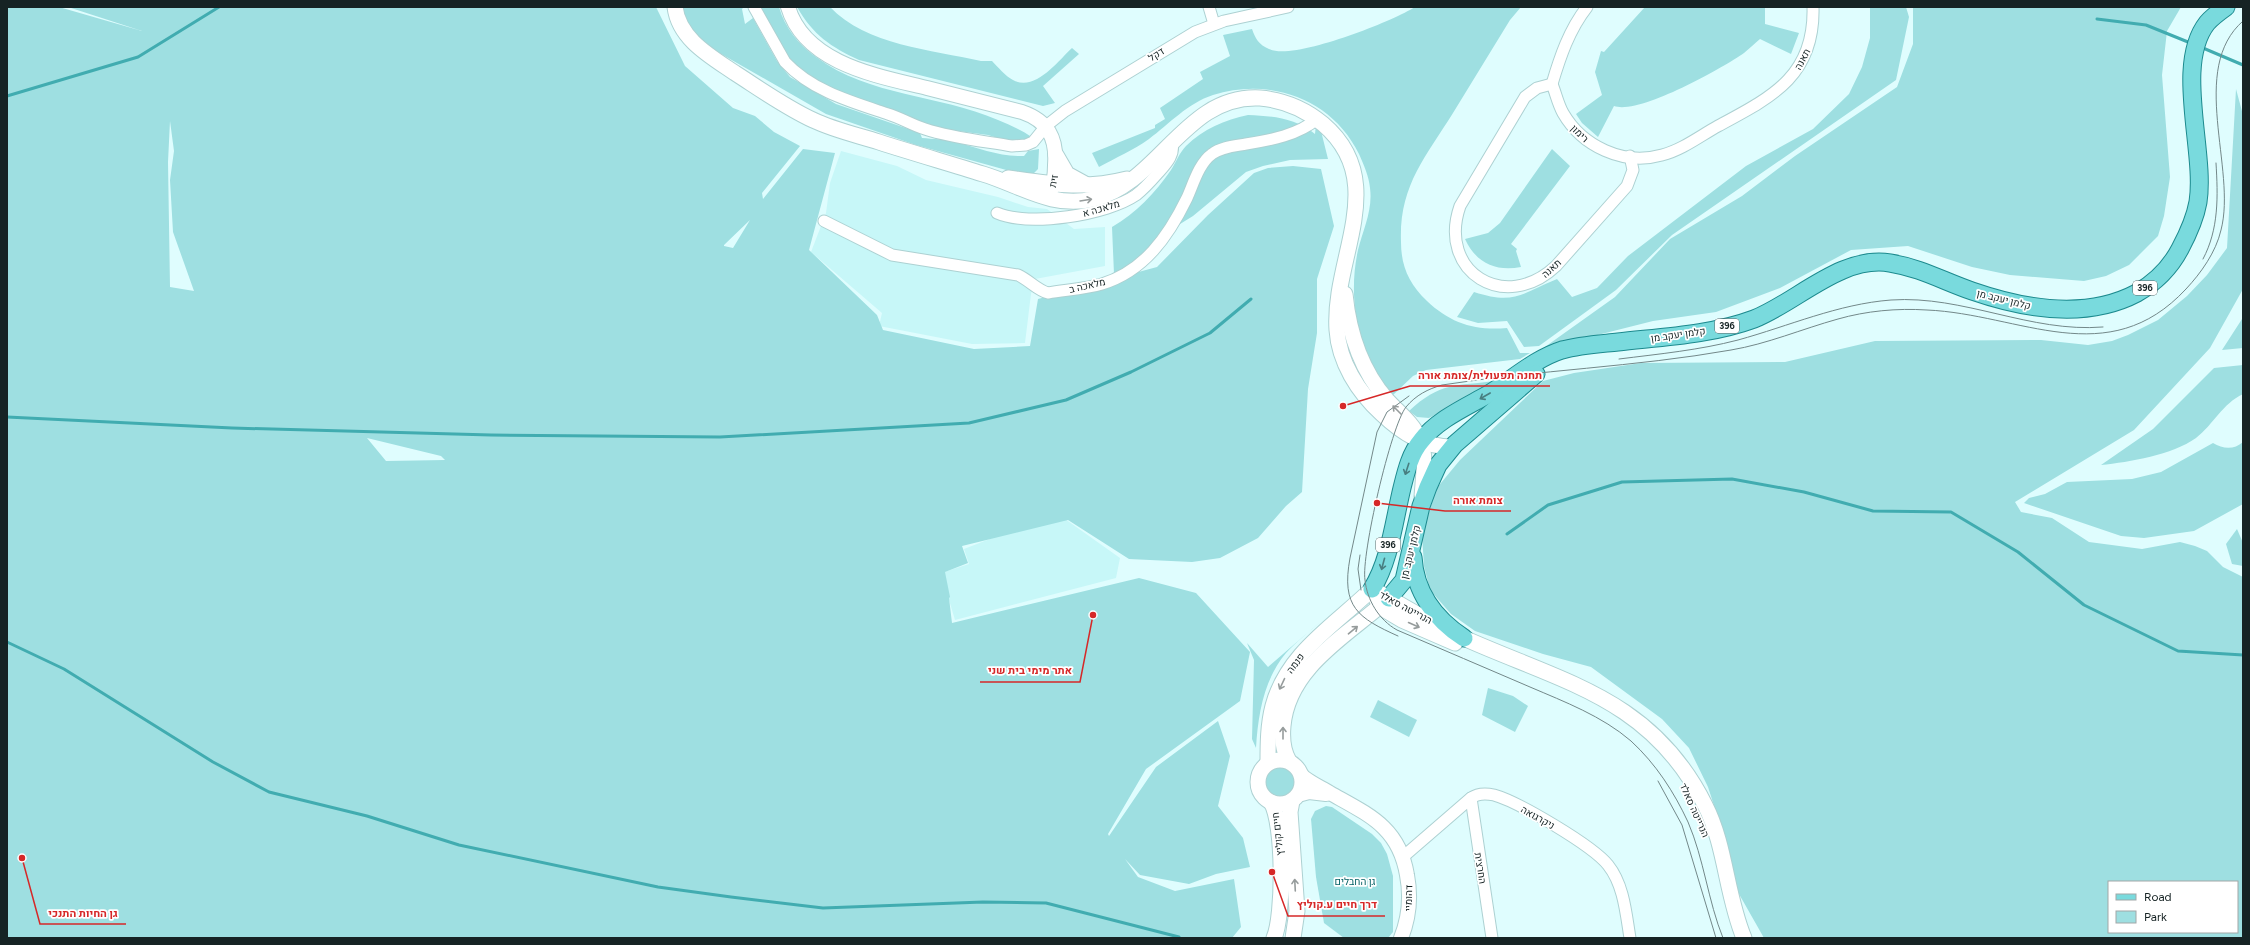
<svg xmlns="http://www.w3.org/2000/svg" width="2250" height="945" font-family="Figtree,Heebo,sans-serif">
<rect width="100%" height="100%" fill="#dffdfe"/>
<g fill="#c7f7f8">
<polygon points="841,151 897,166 926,180 998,197 1028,207 1047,209 1074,229 1105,227 1105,266 1035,279 1031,294 1025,343 972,344 879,326 882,313 811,252 826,213 830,183"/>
<polygon points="1044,518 1065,519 1120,558 1116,578 955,620 941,573 969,564 964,549"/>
</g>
<g fill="#9edfe1" fill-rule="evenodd">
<path d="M7 7H59L142 31 68 7H656L685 66 733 108 755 116 774 132 800 146 762 193 763 199 803 149 835 153 809 250 877 315 883 330 974 349 1030 346 1038 299 1157 267 1208 215 1254 173 1268 168 1293 166 1321 169 1334 226 1317 279V333L1308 389 1302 492 1286 506 1258 538 1220 558 1192 562 1129 559 1068 520 962 546 968 563 945 572 950 597 949 598 952 623 1139 578 1196 593 1250 652 1240 701 1146 769 1108 834 1109 836 1156 767 1218 721 1230 756 1218 806 1243 838 1250 867 1216 874 1189 884 1140 875 1125 859 1138 877 1175 891 1234 879 1241 927 1232 938H7ZM170 121 174 151 170 180 173 232 194 291 170 287 168 162ZM750 220 733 248 724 246V245ZM367 438 441 456 445 460 386 461Z"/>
<path d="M682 7H744L742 9 745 24 753 18 777 61 790 77 836 104 920 133 922 138C933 139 945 139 956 142 979 148 1000 157 1024 156L1028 151 1039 149 1038 169 1032 175 1028 176 916 145 826 114 709 47 688 27Z"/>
<path d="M758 7H779C785 28 798 44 816 57 870 97 938 94 998 120 1010 125 1022 130 1033 138L1017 144 988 135 943 129 856 101 804 74 788 59Z"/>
<path d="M797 7H830C866 45 932 50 981 61H992C998 67 1005 76 1013 80 1035 92 1057 62 1072 48L1079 54 1043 86 1055 103 1043 106 859 60C831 47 813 35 797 7Z"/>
<path d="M1415 7H1521L1510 20C1491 51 1472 82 1453 113 1425 158 1399 186 1401 242 1401 266 1409 284 1427 301 1450 323 1475 331 1507 328L1520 353H1530L1520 359 1426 370 1413 376 1393 395C1358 357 1347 300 1358 250 1363 230 1373 210 1370 188 1369 177 1364 165 1359 154 1332 99 1271 77 1213 95 1188 103 1169 124 1149 139 1134 150 1115 158 1099 167L1092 153 1155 128V125L1165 119 1160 108 1203 79 1200 72 1230 56 1223 35 1252 29C1255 38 1259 45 1269 49 1293 61 1391 22 1415 7Z"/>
<path d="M1645 7H1765V24L1799 33 1791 54 1760 39C1755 43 1750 48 1744 53 1721 69 1639 115 1614 106L1598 137 1582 123 1576 114 1602 95 1595 72 1601 51 1604 52Z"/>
<path d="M1870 7H1906L1909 17 1896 80 1672 235 1616 290 1539 346 1524 347 1507 321 1478 323 1457 317 1474 292C1514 305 1521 294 1557 279L1572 297 1597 288 1628 256 1746 166 1813 129 1849 94 1862 67 1870 38Z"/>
<polygon points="1913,7 2181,7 2167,31 2162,75 2170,177 2164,216 2158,236 2129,265 2106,276 2084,281 2010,275 1972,267 1908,246 1851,250 1780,288 1716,312 1653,321 1542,349 1615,297 1670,239 1742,196 1795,156 1897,87 1913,44"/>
<path d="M2236 89 2243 115V289L2210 348 2134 430 2015 502 2021 512 2052 518 2089 542 2142 549 2180 542 2195 546 2207 551 2223 567 2243 577V938H1764L1739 894 1722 830 1708 787 1689 748 1662 719 1591 667 1543 654 1475 631 1451 614 1430 590 1424 566 1422 535 1436 489 1460 460 1543 381 1574 373 1641 363 1785 362 1875 341 2041 340 2088 345 2112 341 2128 335 2158 320 2187 296 2207 275 2227 248ZM2109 882H2237V932H2109Z"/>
<path d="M1248 115C1273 116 1295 118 1315 134L1317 115 1328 159 1290 160 1263 166 1246 172 1193 216 1159 237 1139 259 1114 274 1112 227C1136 213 1155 193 1171 170 1176 162 1180 152 1186 146 1203 129 1225 120 1248 115Z"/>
<path d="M1552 149 1570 166 1511 244 1517 249 1516 251 1521 267C1496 272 1476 263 1465 239L1488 233 1500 223Z"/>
<polygon points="2243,317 2243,348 2222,350 2242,319"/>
<path d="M2243 365V394C2222 404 2214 424 2196 438 2172 455 2130 462 2101 465L2153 429 2214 368Z"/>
<path d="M1496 381 1429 418 1417 417 1409 411C1440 382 1456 386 1496 381Z"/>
<path d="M2243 442V504L2194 531 2144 538 2121 536 2024 503 2029 498 2045 494 2067 482 2132 479 2161 472 2213 443C2223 449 2234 450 2243 442Z"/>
<polygon points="2237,529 2243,543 2243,566 2232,564 2226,544"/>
<path d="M1320 622C1309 632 1296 642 1286 653 1264 679 1258 714 1256 748L1252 739 1254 660 1247 643 1268 667Z"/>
<polygon points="1488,688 1513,696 1528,706 1515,732 1482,715"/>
<polygon points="1378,700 1417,720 1409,737 1370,717"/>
<circle cx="1280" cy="782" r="18"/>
<polygon points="1326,806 1332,807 1372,834 1381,843 1387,854 1393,876 1393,932 1388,938 1344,938 1324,923 1316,877 1311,819 1315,811"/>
</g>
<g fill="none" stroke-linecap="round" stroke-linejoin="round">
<g stroke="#41acb0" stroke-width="3">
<polyline points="2097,19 2146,25 2188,42"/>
<polyline points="2203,48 2243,65"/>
<polyline points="7,96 138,57 219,7"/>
<polyline points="7,417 232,428 491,435 720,437 969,423 1066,400 1131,372 1210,333 1251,299"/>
<polyline points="1507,534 1548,505 1622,482 1732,479 1804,492 1873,511 1951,512 2018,552 2084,605 2178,651 2243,655"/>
<polyline points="7,642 64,669 213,762 269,792 367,816 459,845 658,887 731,897 823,908 983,902 1046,903 1179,937"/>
</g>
<defs>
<g id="minor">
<path d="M754 7 785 62C812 91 852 102 888 114 901 118 912 125 925 129 952 138 983 141 1012 146L1026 145 1033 142 1046 126 1065 111 1195 32 1224 21 1288 7"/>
<polyline points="1209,7 1214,24"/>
<path d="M1552 84 1537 88 1525 97 1460 206C1437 272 1505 314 1556 266L1627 186 1633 170 1630 156"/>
<path d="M1552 84C1556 94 1558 104 1563 113 1582 146 1623 166 1662 155 1682 150 1700 136 1718 126 1772 97 1815 76 1813 7"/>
<path d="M1552 84C1560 57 1569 30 1587 7"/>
<path d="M997 213C1030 227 1107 215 1136 195 1144 189 1151 181 1158 173 1167 163 1175 155 1172 141"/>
<path d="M824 221 892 255 1018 275C1029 280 1037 290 1048 293 1065 290 1085 289 1102 284 1144 271 1168 237 1187 198 1193 185 1199 163 1212 154 1221 147 1235 146 1246 144 1271 140 1298 135 1317 119"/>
<polyline points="1471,798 1492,938"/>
<path d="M1404 856 1471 798C1478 793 1485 793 1494 795 1519 802 1593 846 1608 865 1624 885 1626 914 1630 938"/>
</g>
<g id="tertiary">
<path d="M788 7C805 64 878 76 927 88 958 96 990 104 1022 112 1048 121 1057 138 1055 165 1055 176 1054 184 1050 193"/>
<path d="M1301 775C1310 783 1320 787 1330 793 1369 815 1399 827 1407 875 1411 896 1409 918 1401 938"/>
<polyline points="1298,795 1309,792 1326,794"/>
</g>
<g id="secondary">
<path d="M675 7C679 39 710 56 735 73 760 89 785 107 813 120 834 130 857 135 879 142 913 153 948 163 983 174 1020 185 1052 209 1093 199 1160 183 1185 94 1260 98 1283 100 1305 109 1323 124 1391 182 1332 258 1337 330 1339 362 1358 392 1382 414 1402 433 1424 447 1452 447"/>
<polyline points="1056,155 1067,174 1087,185"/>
<path d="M1008 178C1051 184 1084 190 1127 179"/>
<path d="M1345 294C1349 334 1361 370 1387 400 1399 413 1413 423 1420 440 1427 457 1423 480 1422 497"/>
<path d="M1372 589C1403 605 1433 625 1466 639 1565 683 1652 699 1705 805 1726 846 1726 895 1744 938"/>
<polyline points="1372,589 1380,607 1402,620 1455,643"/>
<circle cx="1280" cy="782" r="22"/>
<path d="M1289 761C1283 751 1282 737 1283 726 1288 667 1348 635 1387 600"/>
<path d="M1268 763C1268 744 1268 725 1273 706 1287 653 1335 625 1372 589"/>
<polyline points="1292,801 1290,812 1297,911 1293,938"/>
<path d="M1271 802C1284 823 1284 915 1274 938"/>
</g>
<g id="primary">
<path d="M1413 557C1415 592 1435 619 1464 638"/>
<path d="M1372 589C1390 560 1394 521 1402 488 1406 472 1410 454 1421 441 1437 420 1464 408 1487 395 1512 380 1534 359 1562 350 1580 345 1599 344 1618 342 1662 337 1711 335 1754 319 1797 302 1841 255 1890 263 1921 268 1943 281 1972 291 2024 309 2086 320 2137 293 2156 282 2170 268 2180 249 2188 234 2195 219 2198 202 2206 152 2174 65 2207 23 2212 17 2219 12 2226 7"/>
<polyline points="1389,598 1404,580 1421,506 1428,487 1438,465 1455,444 1536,374"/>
</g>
</defs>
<use href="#minor" stroke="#add1d2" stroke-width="13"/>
<use href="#tertiary" stroke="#add1d2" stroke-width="16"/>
<use href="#secondary" stroke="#add1d2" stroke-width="17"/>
<use href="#primary" stroke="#1c8a8e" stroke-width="19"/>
<use href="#minor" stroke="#fff" stroke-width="11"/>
<use href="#tertiary" stroke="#fff" stroke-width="14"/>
<use href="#secondary" stroke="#fff" stroke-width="15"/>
<use href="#primary" stroke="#79dadd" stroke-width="17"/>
<g stroke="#738889" stroke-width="1">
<path d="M2203 259C2219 229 2218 196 2216 163"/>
<path d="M1619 359C1659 354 1700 350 1738 340 1789 326 1838 304 1891 300 1964 295 2030 333 2103 327"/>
<polyline points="1360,555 1358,569 1361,590"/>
<path d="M1398 636C1358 618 1341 607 1350 558L1377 432 1387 412 1409 396"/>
<polyline points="1658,781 1682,825 1716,938"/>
<path d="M1723 938C1708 901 1704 859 1688 822 1674 792 1656 764 1631 741 1602 716 1565 702 1530 687 1486 668 1441 649 1397 630 1379 620 1367 600 1365 580 1361 555 1391 426 1406 407 1416 395 1428 389 1442 385 1538 370 1635 367 1731 350 1767 344 1802 329 1838 319 1866 311 1897 308 1927 310 2020 314 2108 373 2186 289 2201 273 2216 252 2221 230 2237 169 2188 69 2243 21"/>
</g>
</g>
<defs><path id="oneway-shaft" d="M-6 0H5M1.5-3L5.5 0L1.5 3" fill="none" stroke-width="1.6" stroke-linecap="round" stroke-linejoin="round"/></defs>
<g stroke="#969c9c">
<use href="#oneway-shaft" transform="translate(1086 200) rotate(-9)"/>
<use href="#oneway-shaft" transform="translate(1397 410) rotate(-135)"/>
<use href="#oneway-shaft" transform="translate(1414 625) rotate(24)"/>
<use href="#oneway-shaft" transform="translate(1353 630) rotate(-40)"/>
<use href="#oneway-shaft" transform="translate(1282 684) rotate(115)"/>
<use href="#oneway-shaft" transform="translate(1283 733) rotate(-90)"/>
<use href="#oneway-shaft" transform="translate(1295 885) rotate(-93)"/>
</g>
<g stroke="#487e80">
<use href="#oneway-shaft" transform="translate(1485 396) rotate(150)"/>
<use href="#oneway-shaft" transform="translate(1407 469) rotate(108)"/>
<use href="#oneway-shaft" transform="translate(1383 564) rotate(105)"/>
</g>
<g text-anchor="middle" stroke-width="3.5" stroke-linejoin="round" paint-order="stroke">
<g fill="#fff" stroke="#5c6566" stroke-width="1">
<rect x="2133" y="281" width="24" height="14" rx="3"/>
<rect x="1715" y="319" width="24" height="14" rx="3"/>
<rect x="1376" y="538" width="24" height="14" rx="3"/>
</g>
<g font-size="9" font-weight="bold" fill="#162324">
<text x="2145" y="291">396</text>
<text x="1727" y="329">396</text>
<text x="1388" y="548">396</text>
</g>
<g font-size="10" fill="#162324" stroke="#fff">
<text transform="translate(1156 54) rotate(-32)" y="4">דקל</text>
<text transform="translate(1802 59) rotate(-62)" y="4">תאנה</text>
<text transform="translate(1580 133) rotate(44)" y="4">רימון</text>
<text transform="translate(1053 181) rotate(-78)" y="4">זית</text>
<text transform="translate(1101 208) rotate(-16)" y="4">מלאכה א</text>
<text transform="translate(1551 268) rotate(-42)" y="4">תאנה</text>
<text transform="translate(1087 285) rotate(-13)" y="4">מלאכה ב</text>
<text transform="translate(2004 299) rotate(14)" y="4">קלמן יעקב מן</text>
<text transform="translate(1678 334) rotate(-8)" y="4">קלמן יעקב מן</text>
<text transform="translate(1410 552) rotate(-76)" y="4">קלמן יעקב מן</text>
<text transform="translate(1406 607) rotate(28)" y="4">הנרייטה סאלד</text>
<text transform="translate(1295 663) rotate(-53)" y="4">פנמה</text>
<text transform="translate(1695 810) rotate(66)" y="4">הנרייטה סאלד</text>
<text transform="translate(1538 817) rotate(29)" y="4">ניקרגואה</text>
<text transform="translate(1277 834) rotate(-96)" y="4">חיים קוליץ</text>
<text transform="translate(1481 868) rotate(81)" y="4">החרצית</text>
<text transform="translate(1408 898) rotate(-89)" y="4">דהומיי</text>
</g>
<g font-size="10" fill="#005e62" stroke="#fff">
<text x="1355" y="885">גן החבלים</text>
</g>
</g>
<path fill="none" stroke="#d62828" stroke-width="1.5" d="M1343 406L1410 386H1550M1377 503L1445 511H1511M1093 615L1080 682H980M1272 872L1288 916H1385M22 858L40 924H126"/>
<g fill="#d62828" stroke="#fff" stroke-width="1.5">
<circle cx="1343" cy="406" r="4"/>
<circle cx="1377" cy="503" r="4"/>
<circle cx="1093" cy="615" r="4"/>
<circle cx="1272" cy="872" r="4"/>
<circle cx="22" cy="858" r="4"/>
</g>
<g font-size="11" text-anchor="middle" font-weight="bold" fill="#d62828" stroke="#fff" stroke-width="3.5" stroke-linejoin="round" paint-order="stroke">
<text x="1480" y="379">תחנה תפעולית/צומת אורה</text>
<text x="1478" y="504">צומת אורה</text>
<text x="1030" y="674">אתר מימי בית שני</text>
<text x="1337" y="908">דרך חיים ע.קוליץ</text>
<text x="83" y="917">גן החיות התנכי</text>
</g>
<rect width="2250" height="945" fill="none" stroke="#162324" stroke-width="16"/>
<rect x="2108" y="881" width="130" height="52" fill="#ffffff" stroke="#a2a7a7"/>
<rect x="2116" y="894" width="20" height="6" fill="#79dadd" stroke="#a2a7a7"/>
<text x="2144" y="901" font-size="12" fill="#162324">Road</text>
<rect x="2116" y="911" width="20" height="12" fill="#9edfe1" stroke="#a2a7a7"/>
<text x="2144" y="921" font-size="12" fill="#162324">Park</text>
</svg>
